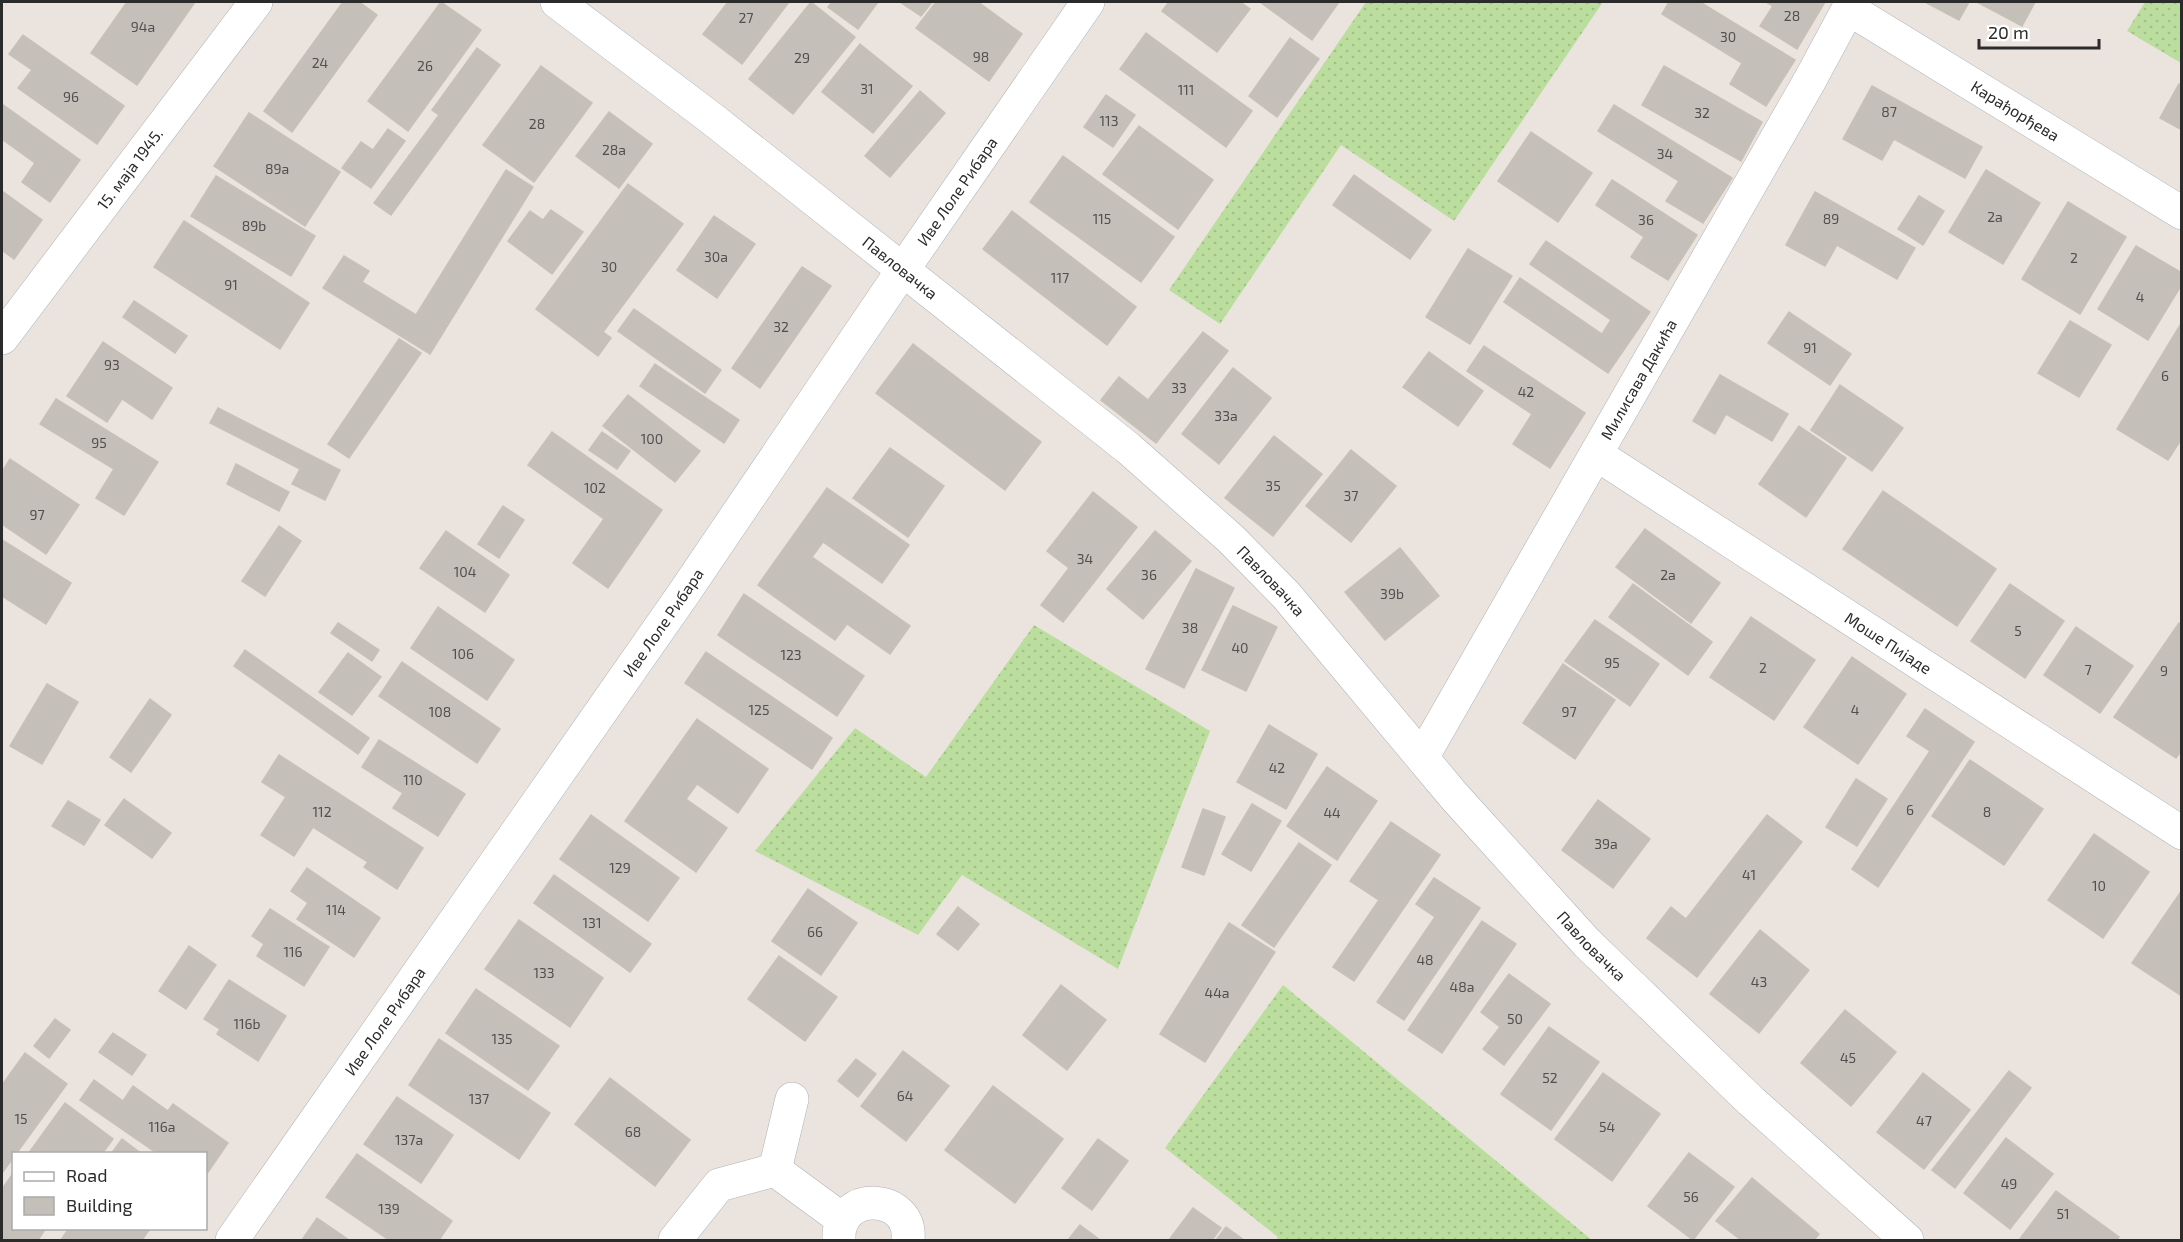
<svg xmlns="http://www.w3.org/2000/svg" width="2183" height="1242" font-family="'Exo 2',sans-serif">
<defs>
<pattern id="garden-dots" width="8" height="8" patternUnits="userSpaceOnUse" patternTransform="scale(1.5)"><rect width="8" height="8" fill="#bbde9e"/><path d="M2 2h.1M6 6h.1" fill="none" stroke="#a1bf88" stroke-width="1.8" stroke-linecap="round"/></pattern>
</defs>
<rect width="100%" height="100%" fill="#ebe4de"/>
<g fill="url(#garden-dots)">
<polygon points="1366,2 1603,2 1454,221 1341,145 1220,324 1169,290"/>
<polygon points="2145,2 2181,2 2181,63 2127,31"/>
<polygon points="1034,625 1210,731 1118,969 962,875 918,935 755,851 855,728 926,777"/>
<polygon points="1283,985 1592,1240 1276,1240 1278,1237 1165,1148"/>
</g>
<g fill="#c4bfb9" stroke="#c7c0b7" stroke-width="1.5">
<polygon points="127,2 195,2 137,85 91,53"/>
<polygon points="343,2 359,2 377,15 292,132 264,111"/>
<polygon points="441,2 481,30 408,131 368,101"/>
<polygon points="728,2 789,2 742,64 703,34"/>
<polygon points="811,2 855,37 793,114 749,79"/>
<polygon points="832,2 878,2 858,29 828,7"/>
<polygon points="900,2 932,2 921,16"/>
<polygon points="936,2 978,2 1022,34 989,81 916,28"/>
<polygon points="1169,2 1240,2 1250,9 1217,52 1162,11"/>
<polygon points="1260,2 1339,2 1312,40"/>
<polygon points="1669,2 1700,2 1795,60 1766,106 1730,84 1742,63 1662,14"/>
<polygon points="1766,2 1825,2 1797,49 1760,26 1773,6"/>
<polygon points="1925,2 1969,2 1959,20"/>
<polygon points="1977,2 2035,2 2022,26"/>
<polygon points="1146,33 1252,111 1226,147 1120,69"/>
<polygon points="23,35 124,106 97,144 18,88 32,70 9,54"/>
<polygon points="1290,38 1319,59 1277,117 1249,96"/>
<polygon points="860,44 912,86 873,133 822,92"/>
<polygon points="477,48 500,65 391,215 374,203 439,115 432,110"/>
<polygon points="541,66 592,103 534,182 483,145"/>
<polygon points="1664,66 1762,122 1741,161 1642,105"/>
<polygon points="2179,84 2182,85 2182,130 2160,118"/>
<polygon points="1872,86 1982,147 1965,178 1894,139 1882,160 1843,139"/>
<polygon points="920,91 945,113 890,177 865,156"/>
<polygon points="1106,95 1135,115 1113,147 1084,127"/>
<polygon points="2,104 80,160 50,202 22,182 35,163 2,139"/>
<polygon points="1614,105 1732,178 1703,223 1666,201 1679,181 1598,131"/>
<polygon points="609,112 652,144 619,188 576,156"/>
<polygon points="249,113 340,172 305,226 214,166"/>
<polygon points="1139,126 1213,180 1178,229 1103,174"/>
<polygon points="388,129 405,141 371,188 342,168 361,142 373,150"/>
<polygon points="1531,132 1592,173 1558,222 1498,181"/>
<polygon points="1063,156 1174,237 1141,282 1030,202"/>
<polygon points="506,170 533,187 430,354 323,288 344,256 369,271 362,282 416,315"/>
<polygon points="1986,170 2040,203 2003,264 1949,232"/>
<polygon points="1354,175 1431,230 1410,259 1333,205"/>
<polygon points="216,176 315,236 291,276 191,216"/>
<polygon points="1612,180 1697,235 1668,280 1631,257 1644,237 1596,205"/>
<polygon points="628,184 683,224 603,332 611,338 598,356 536,309"/>
<polygon points="2,191 42,220 14,259 2,250"/>
<polygon points="1815,192 1915,248 1897,279 1837,245 1825,266 1786,245"/>
<polygon points="1919,196 1944,211 1923,245 1898,229"/>
<polygon points="2068,202 2126,237 2080,314 2022,279"/>
<polygon points="551,210 583,232 552,274 508,241 530,211 543,220"/>
<polygon points="1012,211 1136,307 1107,345 983,249"/>
<polygon points="714,216 755,244 717,298 677,270"/>
<polygon points="184,221 309,303 280,349 154,267"/>
<polygon points="1546,241 1650,312 1608,373 1504,302 1520,278 1602,334 1611,320 1530,264"/>
<polygon points="2136,246 2182,273 2182,284 2148,340 2098,309"/>
<polygon points="1468,249 1512,276 1470,344 1426,317"/>
<polygon points="802,267 831,286 760,388 732,368"/>
<polygon points="134,301 187,336 175,353 123,317"/>
<polygon points="634,309 721,370 705,393 618,331"/>
<polygon points="1789,312 1851,354 1830,385 1768,343"/>
<polygon points="2070,321 2111,345 2079,397 2038,373"/>
<polygon points="2182,322 2182,438 2168,460 2117,429"/>
<polygon points="1203,332 1228,351 1156,443 1101,400 1119,377 1148,400"/>
<polygon points="399,339 421,353 349,458 328,444"/>
<polygon points="103,342 172,388 152,419 122,399 107,422 67,396"/>
<polygon points="913,344 1041,442 1005,490 876,393"/>
<polygon points="1484,346 1585,413 1550,468 1513,444 1532,414 1467,371"/>
<polygon points="1429,352 1483,391 1458,426 1403,387"/>
<polygon points="655,364 739,420 724,443 640,386"/>
<polygon points="1233,368 1271,398 1219,464 1182,434"/>
<polygon points="1720,375 1788,414 1772,441 1726,414 1715,434 1693,421"/>
<polygon points="1840,385 1903,428 1872,471 1811,430"/>
<polygon points="628,395 700,451 675,482 603,426"/>
<polygon points="56,399 158,462 124,515 96,498 114,469 40,424"/>
<polygon points="218,408 340,470 325,500 292,484 300,469 210,423"/>
<polygon points="1799,426 1846,458 1806,517 1759,484"/>
<polygon points="552,432 662,510 608,588 573,563 604,519 528,465"/>
<polygon points="602,432 630,451 617,469 589,450"/>
<polygon points="1274,436 1322,474 1273,536 1225,498"/>
<polygon points="890,448 944,486 908,537 853,498"/>
<polygon points="1351,450 1396,486 1351,542 1306,506"/>
<polygon points="10,459 79,505 46,554 2,524 2,472"/>
<polygon points="236,464 289,492 279,511 227,484"/>
<polygon points="827,488 909,545 882,583 823,542 812,557 910,626 890,654 847,624 835,640 758,585"/>
<polygon points="1883,491 1996,569 1957,626 1843,549"/>
<polygon points="1093,492 1137,527 1063,622 1041,605 1069,568 1047,551"/>
<polygon points="503,506 524,520 499,558 478,544"/>
<polygon points="279,526 301,541 265,596 242,581"/>
<polygon points="1645,529 1720,583 1691,623 1616,567"/>
<polygon points="446,531 509,575 485,612 420,568"/>
<polygon points="1155,531 1191,561 1143,619 1107,589"/>
<polygon points="2,540 71,583 46,624 2,596"/>
<polygon points="1400,548 1439,596 1385,640 1345,592"/>
<polygon points="1196,569 1234,588 1184,688 1146,669"/>
<polygon points="1633,584 1712,642 1688,675 1609,617"/>
<polygon points="2010,584 2064,621 2025,678 1971,641"/>
<polygon points="744,594 864,676 837,716 718,635"/>
<polygon points="1233,606 1277,627 1246,691 1202,670"/>
<polygon points="438,607 514,660 487,700 411,648"/>
<polygon points="1751,617 1815,660 1774,720 1710,677"/>
<polygon points="1595,620 1659,664 1630,706 1565,661"/>
<polygon points="338,623 379,650 372,661 331,633"/>
<polygon points="2179,623 2182,625 2182,750 2176,758 2114,717"/>
<polygon points="2076,627 2133,666 2100,713 2044,675"/>
<polygon points="245,650 369,738 358,754 234,666"/>
<polygon points="706,652 832,738 812,769 685,683"/>
<polygon points="348,653 381,677 352,715 319,692"/>
<polygon points="1852,657 1906,694 1858,764 1804,727"/>
<polygon points="402,662 500,729 477,763 379,696"/>
<polygon points="1563,664 1615,700 1575,759 1523,723"/>
<polygon points="47,684 78,702 42,764 10,746"/>
<polygon points="150,699 171,715 131,772 110,757"/>
<polygon points="1925,709 1974,742 1878,887 1852,869 1930,751 1907,736"/>
<polygon points="697,719 768,769 738,813 697,784 686,799 727,828 696,872 625,821"/>
<polygon points="1269,725 1317,754 1286,809 1237,782"/>
<polygon points="379,740 465,794 438,836 393,808 403,793 362,767"/>
<polygon points="279,755 423,848 397,889 364,867 368,862 313,827 294,856 261,835 286,797 262,782"/>
<polygon points="1970,760 2043,809 2004,865 1932,816"/>
<polygon points="1327,767 1377,801 1337,860 1287,826"/>
<polygon points="1856,779 1887,799 1857,846 1826,827"/>
<polygon points="124,799 171,833 152,858 105,825"/>
<polygon points="1598,800 1650,839 1613,888 1562,850"/>
<polygon points="68,801 100,820 84,845 52,826"/>
<polygon points="1252,804 1281,821 1251,871 1222,854"/>
<polygon points="1203,809 1225,817 1204,875 1182,867"/>
<polygon points="591,815 679,878 648,921 560,859"/>
<polygon points="1767,815 1802,842 1697,977 1647,938 1671,907 1686,919"/>
<polygon points="1391,822 1440,855 1354,981 1333,967 1379,900 1350,881"/>
<polygon points="2094,834 2149,872 2103,938 2048,900"/>
<polygon points="1299,843 1331,865 1274,947 1242,925"/>
<polygon points="307,868 380,918 354,957 297,919 308,903 291,891"/>
<polygon points="554,875 651,944 630,972 534,903"/>
<polygon points="1434,878 1480,908 1404,1020 1377,1002 1435,917 1416,904"/>
<polygon points="808,889 857,923 821,975 772,941"/>
<polygon points="2180,893 2182,894 2182,996 2132,963"/>
<polygon points="958,907 979,924 958,950 937,934"/>
<polygon points="270,909 329,947 304,986 257,956 264,944 252,936"/>
<polygon points="519,920 603,978 570,1027 485,969"/>
<polygon points="1482,921 1516,944 1442,1053 1408,1030"/>
<polygon points="1229,923 1275,952 1205,1062 1160,1034"/>
<polygon points="1760,930 1809,970 1759,1033 1710,994"/>
<polygon points="189,946 216,965 186,1009 159,991"/>
<polygon points="779,956 837,997 805,1041 748,999"/>
<polygon points="1509,974 1550,1004 1504,1065 1483,1049 1500,1027 1481,1012"/>
<polygon points="229,980 286,1016 258,1061 217,1034 220,1029 204,1019"/>
<polygon points="1061,985 1106,1020 1067,1070 1023,1035"/>
<polygon points="476,989 559,1046 528,1090 446,1033"/>
<polygon points="1845,1010 1896,1052 1851,1106 1801,1063"/>
<polygon points="55,1019 70,1030 49,1058 34,1046"/>
<polygon points="1549,1027 1599,1062 1551,1130 1501,1094"/>
<polygon points="113,1033 146,1055 132,1075 99,1052"/>
<polygon points="439,1039 550,1113 519,1159 409,1085"/>
<polygon points="903,1051 949,1086 906,1141 861,1106"/>
<polygon points="25,1053 67,1084 16,1154 14,1154 14,1157 2,1173 2,1085"/>
<polygon points="856,1059 876,1074 858,1097 838,1081"/>
<polygon points="2009,1071 2031,1088 1955,1188 1932,1170"/>
<polygon points="1603,1073 1660,1114 1612,1181 1555,1139"/>
<polygon points="1923,1073 1970,1110 1924,1169 1877,1132"/>
<polygon points="610,1078 690,1140 655,1186 575,1124"/>
<polygon points="94,1080 123,1101 133,1086 168,1111 173,1104 228,1143 206,1175 206,1154 158,1154 80,1100"/>
<polygon points="993,1086 1063,1139 1015,1203 945,1150"/>
<polygon points="397,1097 453,1135 421,1183 364,1144"/>
<polygon points="65,1103 113,1139 102,1154 28,1154"/>
<polygon points="2006,1138 2053,1174 2010,1229 1964,1193"/>
<polygon points="122,1139 142,1154 111,1154"/>
<polygon points="1098,1139 1128,1161 1092,1210 1062,1188"/>
<polygon points="1689,1153 1734,1187 1693,1240 1648,1206"/>
<polygon points="357,1154 452,1221 439,1240 389,1240 326,1197"/>
<polygon points="14,1172 14,1228 46,1228 38,1240 7,1240 2,1237 2,1189"/>
<polygon points="1752,1178 1819,1234 1814,1240 1741,1240 1716,1221"/>
<polygon points="2056,1191 2119,1237 2117,1240 2019,1240"/>
<polygon points="1193,1208 1221,1228 1212,1240 1169,1240"/>
<polygon points="317,1218 349,1240 302,1240"/>
<polygon points="1080,1225 1100,1240 1068,1240"/>
<polygon points="1226,1227 1244,1240 1216,1240"/>
<polygon points="69,1228 147,1228 149,1230 142,1240 61,1240"/>
</g>
<g fill="none" stroke-linecap="round" stroke-linejoin="round">
<defs>
<g id="street">
<path id="s1" d="M1849 9 2182 213"/>
<path id="s2" d="M1596 454 2182 833"/>
<path id="s3" d="M1423 756 1810 80 1852 2"/>
<polyline points="775,1170 792,1099"/>
<path d="M839 1239C837 1189 913 1193 908 1240"/>
<path id="s4" d="M232 1240 684 593 902 271 1088 2"/>
<polyline points="675,1240 719,1185 775,1170 843,1220"/>
</g>
<g id="secondary">
<path id="s5" d="M557 2 711 118 1128 448 1231 539 1286 595 1454 796 1587 943 1751 1101 1907 1240"/>
<path id="s6" d="M2 338 256 2"/>
</g>
</defs>
<use href="#street" stroke="#aeb2ba" stroke-width="34"/>
<use href="#secondary" stroke="#aeb2ba" stroke-width="34"/>
<use href="#street" stroke="#fff" stroke-width="33"/>
<use href="#secondary" stroke="#fff" stroke-width="33"/>
</g>
<g text-anchor="middle" stroke-width="5" stroke-linejoin="round" paint-order="stroke">
<g font-size="14" fill="#51504e">
<text x="1792" y="21">28</text>
<text x="746" y="23">27</text>
<text x="143" y="32">94a</text>
<text x="1728" y="42">30</text>
<text x="981" y="62">98</text>
<text x="802" y="63">29</text>
<text x="320" y="68">24</text>
<text x="425" y="71">26</text>
<text x="867" y="94">31</text>
<text x="1186" y="95">111</text>
<text x="71" y="102">96</text>
<text x="1889" y="117">87</text>
<text x="1702" y="118">32</text>
<text x="1109" y="126">113</text>
<text x="537" y="129">28</text>
<text x="614" y="155">28a</text>
<text x="1665" y="159">34</text>
<text x="277" y="174">89a</text>
<text x="1995" y="222">2a</text>
<text x="1102" y="224">115</text>
<text x="1831" y="224">89</text>
<text x="1646" y="225">36</text>
<text x="254" y="231">89b</text>
<text x="716" y="262">30a</text>
<text x="2074" y="263">2</text>
<text x="609" y="272">30</text>
<text x="1060" y="283">117</text>
<text x="231" y="290">91</text>
<text x="2140" y="302">4</text>
<text x="781" y="332">32</text>
<text x="1810" y="353">91</text>
<text x="112" y="370">93</text>
<text x="2165" y="381">6</text>
<text x="1179" y="393">33</text>
<text x="1526" y="397">42</text>
<text x="1226" y="421">33a</text>
<text x="652" y="444">100</text>
<text x="99" y="448">95</text>
<text x="1273" y="491">35</text>
<text x="595" y="493">102</text>
<text x="1351" y="501">37</text>
<text x="37" y="520">97</text>
<text x="1085" y="564">34</text>
<text x="465" y="577">104</text>
<text x="1149" y="580">36</text>
<text x="1668" y="580">2a</text>
<text x="1392" y="599">39b</text>
<text x="1190" y="633">38</text>
<text x="2018" y="636">5</text>
<text x="1240" y="653">40</text>
<text x="463" y="659">106</text>
<text x="791" y="660">123</text>
<text x="1612" y="668">95</text>
<text x="1763" y="673">2</text>
<text x="2088" y="675">7</text>
<text x="2164" y="676">9</text>
<text x="759" y="715">125</text>
<text x="1855" y="715">4</text>
<text x="440" y="717">108</text>
<text x="1569" y="717">97</text>
<text x="1277" y="773">42</text>
<text x="413" y="785">110</text>
<text x="1910" y="815">6</text>
<text x="322" y="817">112</text>
<text x="1987" y="817">8</text>
<text x="1332" y="818">44</text>
<text x="1606" y="849">39a</text>
<text x="620" y="873">129</text>
<text x="1749" y="880">41</text>
<text x="2099" y="891">10</text>
<text x="336" y="915">114</text>
<text x="592" y="928">131</text>
<text x="815" y="937">66</text>
<text x="293" y="957">116</text>
<text x="1425" y="965">48</text>
<text x="544" y="978">133</text>
<text x="1759" y="987">43</text>
<text x="1462" y="992">48a</text>
<text x="1217" y="998">44a</text>
<text x="1515" y="1024">50</text>
<text x="247" y="1029">116b</text>
<text x="502" y="1044">135</text>
<text x="1848" y="1063">45</text>
<text x="1550" y="1083">52</text>
<text x="905" y="1101">64</text>
<text x="479" y="1104">137</text>
<text x="21" y="1124">15</text>
<text x="1924" y="1126">47</text>
<text x="162" y="1132">116a</text>
<text x="1607" y="1132">54</text>
<text x="633" y="1137">68</text>
<text x="409" y="1145">137a</text>
<text x="2009" y="1189">49</text>
<text x="1691" y="1202">56</text>
<text x="389" y="1214">139</text>
<text x="2063" y="1219">51</text>
</g>
<g font-size="16" fill="#2b2b2b" stroke="#fff">
<text dy="6" stroke="none"><textPath href="#s1" startOffset="195">Карађорђева</textPath></text>
<text dy="6" stroke="none"><textPath href="#s6" startOffset="212">15. маја 1945.</textPath></text>
<text dy="6" stroke="none"><textPath href="#s4" startOffset="1275">Иве Лоле Рибара</textPath></text>
<text dy="6" stroke="none"><textPath href="#s5" startOffset="434">Павловачка</textPath></text>
<text dy="6" stroke="none"><textPath href="#s3" startOffset="434">Милисава Дакића</textPath></text>
<text dy="6" stroke="none"><textPath href="#s5" startOffset="920">Павловачка</textPath></text>
<text dy="6" stroke="none"><textPath href="#s4" startOffset="753">Иве Лоле Рибара</textPath></text>
<text dy="6" stroke="none"><textPath href="#s2" startOffset="348">Моше Пијаде</textPath></text>
<text dy="6" stroke="none"><textPath href="#s5" startOffset="1406">Павловачка</textPath></text>
<text dy="6" stroke="none"><textPath href="#s4" startOffset="267">Иве Лоле Рибара</textPath></text>
</g>
</g>
<rect width="2183" height="1242" fill="none" stroke="#2b2b2b" stroke-width="6"/>
<rect x="12" y="1152" width="195" height="78" fill="#ffffff" stroke="#aaaaaa" stroke-width="1.5"/>
<rect x="24" y="1172" width="30" height="9" fill="#ffffff" stroke="#aaaaaa" stroke-width="1.5"/>
<text x="66" y="1182" font-size="18" fill="#2b2b2b">Road</text>
<rect x="24" y="1197" width="30" height="18" fill="#c4bfb9" stroke="#aaaaaa" stroke-width="1.5"/>
<text x="66" y="1212" font-size="18" fill="#2b2b2b">Building</text>
<path d="M1979 39v9h120v-9" fill="none" stroke="#2b2b2b" stroke-width="3"/>
<text x="1988" y="39" font-size="18" fill="#2b2b2b" stroke="#ffffff" stroke-width="4.5" paint-order="stroke">20 m</text>
</svg>
